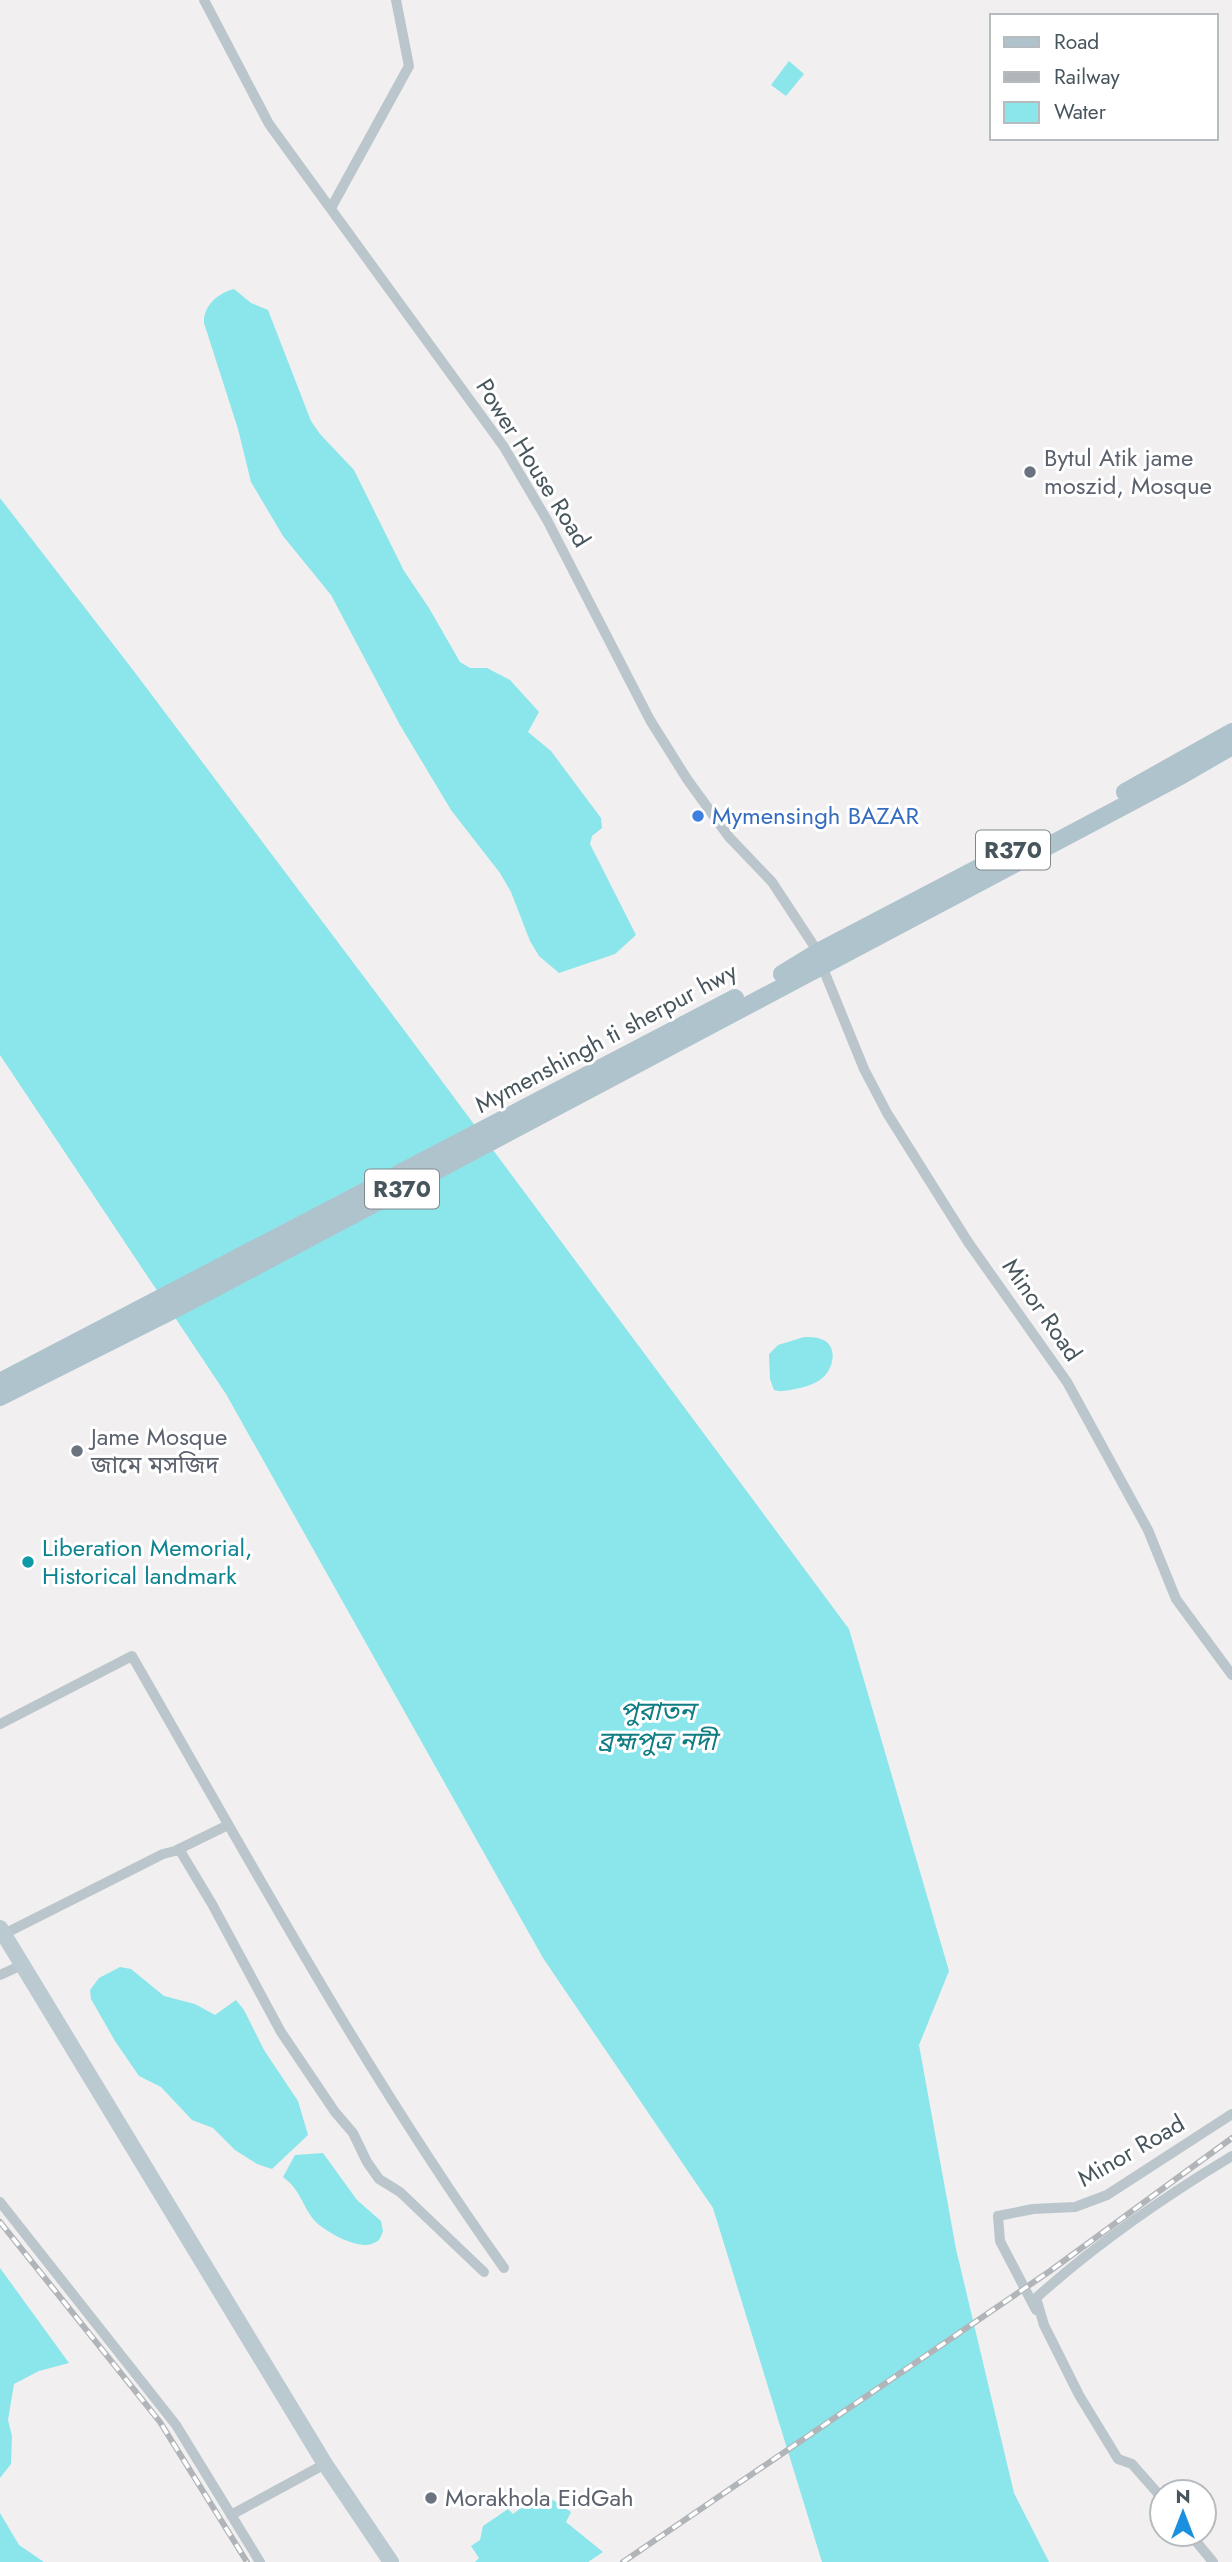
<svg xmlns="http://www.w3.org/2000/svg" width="1232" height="2562" font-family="Jost,'Noto Sans Bengali',sans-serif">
<rect width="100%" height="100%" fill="#f1efef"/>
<g fill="#8be6eb">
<polygon points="789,61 804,74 786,96 771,85"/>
<path d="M234 289 251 303 268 310 311 421 320 434 354 470 404 571 429 608 460 662 470 668H487L510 680 539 712 528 732 551 751 601 818 602 828 592 836 590 844 636 935 615 954 559 973 539 956 530 941 511 892 500 873 451 810 400 725 331 595 283 536 251 482 238 429 204 323C203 306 218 293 234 289Z"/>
<polygon points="0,498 133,670 404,1030 849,1629 949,1971 919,2045 956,2249 1014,2493 1049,2562 822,2562 713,2208 543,1958 226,1394 0,1055"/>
<path d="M804 1337C809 1337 816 1337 821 1339 839 1345 834 1370 821 1379 812 1386 800 1388 790 1390 783 1391 780 1392 774 1390L770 1379 769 1354 778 1345Z"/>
<polygon points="120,1967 131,1969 164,1996 195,2004 215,2015 236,2000 244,2010 264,2050 298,2101 308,2135 272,2169 257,2164 235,2150 213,2128 192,2120 161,2087 139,2076 115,2041 91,1999 90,1990 99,1978"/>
<path d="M323 2153 357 2200 381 2221 383 2231C381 2236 380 2241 374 2243 360 2251 325 2232 315 2221 302 2206 301 2190 283 2177L295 2155Z"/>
<polygon points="0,2268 69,2363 39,2371 14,2384 8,2420 12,2436 11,2464 0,2478"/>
<polygon points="541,2492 571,2512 566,2522 603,2552 588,2562 475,2562 479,2558 471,2546 480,2540 483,2526 508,2509 513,2514 529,2502 529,2494"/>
<polygon points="0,2513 19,2545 44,2562 0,2562"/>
</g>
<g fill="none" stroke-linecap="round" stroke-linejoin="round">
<g stroke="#bac6cc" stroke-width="10">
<polyline points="204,0 269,124 504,447 547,520 650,720 687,779 729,837 772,882 818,952"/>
<polyline points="331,208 409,66 396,0"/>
<polyline points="822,966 864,1069 887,1113 968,1242 1067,1382 1148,1530 1176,1599 1232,1675"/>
<path d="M0 1724 132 1656C251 1863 365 2073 504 2268"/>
<polyline points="179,1849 212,1904 281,2032 335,2112 353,2133 367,2162 379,2179 400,2192 484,2272"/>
<polyline points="4,1934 163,1854 175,1851 228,1825"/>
<polyline points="0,1975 22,1965"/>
<polyline points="0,2202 176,2425 260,2562"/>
<polyline points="1036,2310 1000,2241 998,2216 1033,2209 1075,2207 1107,2195 1232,2114"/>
<path d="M1162 2498 1132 2464 1118 2459 1079 2395 1044 2325 1036 2298C1096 2244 1164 2197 1232 2156"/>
<polyline points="231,2515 325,2464"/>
<polyline points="1190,2534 1213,2562"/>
</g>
<polyline stroke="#bbc9d1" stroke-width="16" points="0,1928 325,2464 391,2562"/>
<g stroke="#afc3cd" stroke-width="18">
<polyline points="1125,792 1232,732"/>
<polyline points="782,974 818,952 988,863"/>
<polyline points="0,1382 735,998"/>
<polyline points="0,1397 183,1305 1182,775 1232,746"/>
</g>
<defs>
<g id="rail">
<polyline points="0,2222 160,2422 247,2562"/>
<polyline points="623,2562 1050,2271 1232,2138"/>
</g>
</defs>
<use href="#rail" stroke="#b1b5b9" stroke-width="6"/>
<use href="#rail" stroke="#fff" stroke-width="3.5" stroke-dasharray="10" stroke-linecap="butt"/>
</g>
<g fill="#6b7280" stroke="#fff" stroke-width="2.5">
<circle cx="1030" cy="472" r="7"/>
<circle cx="77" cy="1451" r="7"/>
<circle cx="431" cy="2498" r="7"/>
</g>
<circle fill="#3f7fe0" stroke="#fff" stroke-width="2.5" cx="698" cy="816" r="7"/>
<circle fill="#0f9aa8" stroke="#fff" stroke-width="2.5" cx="28" cy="1562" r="7"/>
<g text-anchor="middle" stroke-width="6" stroke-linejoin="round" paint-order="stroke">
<g fill="#fff" stroke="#7e888d" stroke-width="2">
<rect x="976" y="830.5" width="74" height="39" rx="5"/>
<rect x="365" y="1169.5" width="74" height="39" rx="5"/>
</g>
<g font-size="23" font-weight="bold" fill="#47555c">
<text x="1013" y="858">R370</text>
<text x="402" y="1197">R370</text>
</g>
<g font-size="24" fill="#5b616d" stroke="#fff" text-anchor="start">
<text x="1044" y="466">Bytul Atik jame<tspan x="1044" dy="28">moszid, Mosque</tspan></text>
<text x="91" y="1445">Jame Mosque<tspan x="91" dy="28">জামে মসজিদ</tspan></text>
<text x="445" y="2506">Morakhola EidGah</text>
</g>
<g font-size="24" fill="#47555c" stroke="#fff">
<text transform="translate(533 463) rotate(58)" y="8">Power House Road</text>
<text transform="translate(606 1038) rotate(-28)" y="8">Mymenshingh ti sherpur hwy</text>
<text transform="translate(1042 1310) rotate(55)" y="8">Minor Road</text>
<text transform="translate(1131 2151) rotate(-30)" y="8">Minor Road</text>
</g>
<g font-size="24" fill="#366cbe" stroke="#fff" text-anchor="start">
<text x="712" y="824">Mymensingh BAZAR</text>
</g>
<g font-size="24" fill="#0d838f" stroke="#fff" text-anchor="start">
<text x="42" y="1556">Liberation Memorial,<tspan x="42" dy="28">Historical landmark</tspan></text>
</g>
<g font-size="26" font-style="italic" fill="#0f7d83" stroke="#fff">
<text x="657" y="1720">পুরাতন<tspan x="657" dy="30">ব্রহ্মপুত্র নদী</tspan></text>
</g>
</g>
<rect x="990" y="14" width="228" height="126" fill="#ffffff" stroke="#b5bbbe" stroke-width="2"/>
<rect x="1004" y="37" width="35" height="10" fill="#afc3cd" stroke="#b5bbbe" stroke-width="2"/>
<text x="1054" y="49" font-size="21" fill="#47555c">Road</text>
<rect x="1004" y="72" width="35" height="10" fill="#b1b5b9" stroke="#b5bbbe" stroke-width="2"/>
<text x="1054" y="84" font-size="21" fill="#47555c">Railway</text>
<rect x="1004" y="102" width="35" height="21" fill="#8be6eb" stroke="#b5bbbe" stroke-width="2"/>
<text x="1054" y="119" font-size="21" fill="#47555c">Water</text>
<g transform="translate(1183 2513)"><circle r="33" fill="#ffffff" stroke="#b5bbbe" stroke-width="2"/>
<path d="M0-5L12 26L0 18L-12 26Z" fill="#1b90df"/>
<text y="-10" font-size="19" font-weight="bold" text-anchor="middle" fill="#47555c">N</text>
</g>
</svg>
